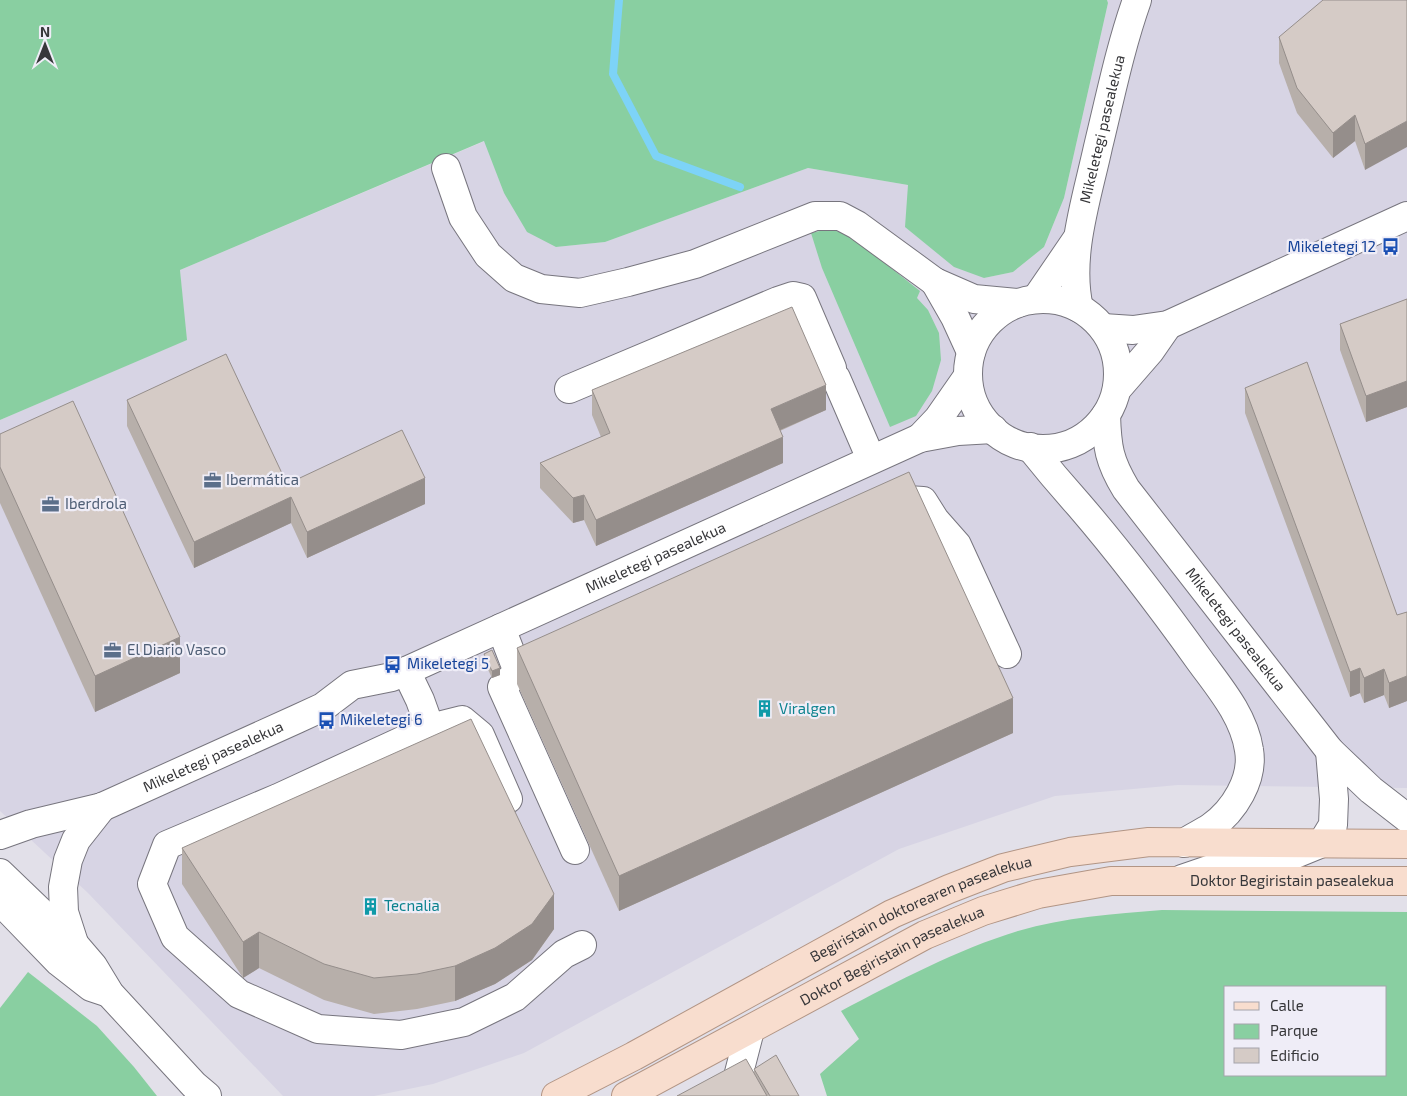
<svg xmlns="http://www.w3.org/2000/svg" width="1407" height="1096" font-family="'Exo 2',sans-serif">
<rect width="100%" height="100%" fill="#e2e0e9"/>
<polygon fill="#d7d4e4" points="1107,0 1407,0 1407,788 1178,785 1055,796 899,849 524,1053 433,1084 374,1096 283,1096 88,893 0,811 0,420 186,340 180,270 485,141 504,193 556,247 605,242 808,168 908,185 984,278 1013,272 1044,247 1064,198 1108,3"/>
<g fill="#89cfa1" fill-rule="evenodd">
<polygon points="0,0 1107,0 1108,3 1064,198 1044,247 1013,272 984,278 954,267 905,227 908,185 808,168 605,242 556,247 527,232 504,193 484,141 180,270 187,340 0,420"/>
<polygon points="828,229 848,234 920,291 917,298 928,310 939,333 941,360 932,391 916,416 890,427 822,268 811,233"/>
<path d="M1162 910 1407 912V1096H827L820 1074 859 1039 841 1011C898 981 956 950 1018 931 1065 917 1114 914 1162 910ZM1226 987H1386V1075H1226Z"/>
<polygon points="28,972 97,1026 134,1067 157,1096 0,1096 0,1008"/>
</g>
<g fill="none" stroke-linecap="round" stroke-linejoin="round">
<polyline stroke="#7dd3f7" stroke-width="8" points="619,0 613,74 656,156 740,187"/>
<defs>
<g id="minor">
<polyline points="446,168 463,217 488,255 514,278 541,289 580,293 628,282 695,264 815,216 840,216 857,225 935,282 974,299 1018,303"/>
<polyline points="935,282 955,317 971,352"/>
<polyline points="1036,299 1077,239"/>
<circle cx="1043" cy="374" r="75"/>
<path id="s1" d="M1079 308C1067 256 1087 198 1098 147 1110 98 1120 48 1137 0"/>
<polyline points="1103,328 1133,330 1168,325 1407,216"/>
<polyline points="836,378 871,459"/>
<polyline points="569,389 778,301 793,296 802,298 832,368"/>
<polyline points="1117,389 1150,351 1168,325"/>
<path id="s2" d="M1106 415C1107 447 1109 461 1126 489L1330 751 1371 790 1407 818"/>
<polyline points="920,438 938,419 968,376"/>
<path d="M1030 447C1046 467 1062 486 1079 505 1122 555 1162 608 1200 661 1219 687 1244 716 1249 750 1254 779 1234 811 1211 827 1202 833 1193 837 1184 843"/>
<polyline points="888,509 907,500 923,501 935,520 957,545 1007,654"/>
<polyline points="501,628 518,672 502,687 575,850"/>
<polyline points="406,671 420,700 430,728"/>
<polyline points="508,799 480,735 462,720 430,728 278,798 167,845 152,884 175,937 239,994 318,1029 401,1035 464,1022 515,997 564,954 582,945"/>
<path id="s3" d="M0 835 31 824 102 807 111 803 297 719 323 707 352 685 392 677 406 671 920 438 958 431 993 429"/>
<polyline points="0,873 75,945 93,966 110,994 194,1085 207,1096"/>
<polyline points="1182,879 1220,866 1278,861 1322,843 1333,825 1334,799 1330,751"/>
<polyline points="0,901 59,962 91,987 109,993"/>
<polyline points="74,943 64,912 63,887 68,860 76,840 102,807"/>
<polyline points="733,1096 750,1030"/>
</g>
<g id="major">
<path id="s4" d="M556 1096 634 1056 892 914 949 889 1003 868 1070 852 1149 842 1407 844"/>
<path id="s5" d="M626 1096 925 935 983 911 1038 894 1111 881H1407"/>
</g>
</defs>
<use href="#minor" stroke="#77757e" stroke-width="30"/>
<use href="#major" stroke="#b29585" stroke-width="30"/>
<use href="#minor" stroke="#fff" stroke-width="28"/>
<use href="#major" stroke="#f8ddce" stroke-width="28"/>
</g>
<g fill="#b7afaa">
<polygon points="1407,0 1365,170 1355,141 1333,158 1297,113 1279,63 1279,37"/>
<polygon points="1407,299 1407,407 1366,422 1340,350 1340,324"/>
<polygon points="1245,388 1397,615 1407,612 1407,701 1389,708 1384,695 1364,703 1360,693 1350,697 1245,413"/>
<polygon points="592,390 826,410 780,431 783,463 596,546 584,520 573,523 540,488 540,463 601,437 592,415"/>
<polygon points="127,400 287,484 425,504 307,558 291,523 194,568 127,426"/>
<polygon points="0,434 180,673 95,712 0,503"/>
<polygon points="517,648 1013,733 619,911 517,684"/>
<polygon points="484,654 500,675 492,678 484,661"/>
<polygon points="182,848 554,929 532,960 495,984 455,1001 417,1009 374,1014 324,1000 259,968 243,978 182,884"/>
<polygon points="754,1069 799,1096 677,1096 754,1074"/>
</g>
<g fill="#958e8b">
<polygon points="1355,115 1355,141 1333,158 1333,133"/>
<polygon points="1407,121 1407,147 1365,170 1365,144"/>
<polygon points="1407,381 1407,407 1366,422 1366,396"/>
<polygon points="826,385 826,410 771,434 771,409"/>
<polygon points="783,437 783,463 596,546 596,520"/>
<polygon points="425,478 425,504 307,558 307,532"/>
<polygon points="584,495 584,520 573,523 573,498"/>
<polygon points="291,497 291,523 194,568 194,542"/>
<polygon points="180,637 180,673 95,712 95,676"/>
<polygon points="500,668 500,675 492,678 492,671"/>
<polygon points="1360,668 1360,693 1350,697 1350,672"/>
<polygon points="1384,669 1384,695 1364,703 1364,678"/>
<polygon points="1407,676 1407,701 1389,708 1389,683"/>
<polygon points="1013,698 1013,733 619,911 619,876"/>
<polygon points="554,894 554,929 532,960 495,984 455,1001 455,966"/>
<polygon points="259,932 259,968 243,978 243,942"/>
</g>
<g fill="#d5cbc6" stroke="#958e8b">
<polygon points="1323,0 1407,0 1407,121 1365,144 1355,115 1333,133 1297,88 1279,37"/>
<polygon points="1407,299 1407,381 1366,396 1340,324"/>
<polygon points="792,307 826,385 771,409 783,437 596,520 584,495 573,498 540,463 610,433 592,390"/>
<polygon points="226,354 287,484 402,430 425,478 307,532 291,497 194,542 127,400"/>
<polygon points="1307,362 1397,615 1407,612 1407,676 1389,683 1384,669 1364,678 1360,668 1350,672 1245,388"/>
<polygon points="73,401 180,637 95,676 0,467 0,434"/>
<polygon points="909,472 1013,698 619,876 517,648"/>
<polygon points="492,650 500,668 492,671 484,654"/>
<polygon points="471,719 554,894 532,924 495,948 455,966 417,974 374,978 324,964 259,932 243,942 182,848"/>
<polygon points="776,1055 799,1096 770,1096 754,1069"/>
<polygon points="746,1059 767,1096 677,1096"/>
</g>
<defs>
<symbol id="bus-bare" viewBox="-9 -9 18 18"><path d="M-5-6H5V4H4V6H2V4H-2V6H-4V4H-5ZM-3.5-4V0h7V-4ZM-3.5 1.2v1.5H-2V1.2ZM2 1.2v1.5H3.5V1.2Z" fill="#1a4fb4" stroke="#efedf7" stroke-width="2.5" paint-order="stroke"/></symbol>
<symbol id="office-bare" viewBox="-9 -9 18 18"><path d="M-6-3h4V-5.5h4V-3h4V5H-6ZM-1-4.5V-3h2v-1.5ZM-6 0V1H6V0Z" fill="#5c6f8a" stroke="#efedf7" stroke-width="2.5" paint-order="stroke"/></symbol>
<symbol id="building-bare" viewBox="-9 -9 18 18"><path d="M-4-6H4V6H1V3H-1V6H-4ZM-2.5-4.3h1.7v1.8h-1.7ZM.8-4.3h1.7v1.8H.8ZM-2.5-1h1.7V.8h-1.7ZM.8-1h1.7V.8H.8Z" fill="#0f9aa8" stroke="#efedf7" stroke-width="2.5" paint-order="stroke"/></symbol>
</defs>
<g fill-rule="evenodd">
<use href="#bus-bare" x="1378" y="234" width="25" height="25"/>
<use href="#office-bare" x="200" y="468" width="25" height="25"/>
<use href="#office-bare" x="38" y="492" width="25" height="25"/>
<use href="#office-bare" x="100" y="638" width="25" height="25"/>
<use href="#bus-bare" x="380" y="652" width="25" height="25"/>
<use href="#building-bare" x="752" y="696" width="25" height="25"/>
<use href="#bus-bare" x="314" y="708" width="25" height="25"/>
<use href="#building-bare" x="358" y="894" width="25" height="25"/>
</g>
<g text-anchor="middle" stroke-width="4.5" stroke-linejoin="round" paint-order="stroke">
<g font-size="15" fill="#37373a" stroke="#efedf7">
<text dy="5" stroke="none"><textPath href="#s1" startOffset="182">Mikeletegi pasealekua</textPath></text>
<text dy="5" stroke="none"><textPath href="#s3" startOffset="715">Mikeletegi pasealekua</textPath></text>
<text dy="5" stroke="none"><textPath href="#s2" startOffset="256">Mikeletegi pasealekua</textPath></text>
<text dy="5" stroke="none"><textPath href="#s3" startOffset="228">Mikeletegi pasealekua</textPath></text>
<text dy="5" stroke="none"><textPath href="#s5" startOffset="715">Doktor Begiristain pasealekua</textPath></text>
<text dy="5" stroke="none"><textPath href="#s4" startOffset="411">Begiristain doktorearen pasealekua</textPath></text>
<text dy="5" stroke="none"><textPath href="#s5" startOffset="301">Doktor Begiristain pasealekua</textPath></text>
</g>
<g font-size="15" fill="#164399" stroke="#efedf7" text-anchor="start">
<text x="1376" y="252" text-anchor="end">Mikeletegi 12</text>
<text x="407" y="669">Mikeletegi 5</text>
<text x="340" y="725">Mikeletegi 6</text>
</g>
<g font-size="15" fill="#4e5e75" stroke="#efedf7" text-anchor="start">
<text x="226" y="485">Ibermática</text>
<text x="65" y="509">Iberdrola</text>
<text x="127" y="655">El Diario Vasco</text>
</g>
<g font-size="15" fill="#0d838f" stroke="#efedf7" text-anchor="start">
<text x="779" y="714">Viralgen</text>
<text x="384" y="911">Tecnalia</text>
</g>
</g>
<rect x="1224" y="986" width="162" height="90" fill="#efedf7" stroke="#a5a4ab"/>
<rect x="1234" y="1002" width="25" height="8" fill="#f8ddce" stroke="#a5a4ab"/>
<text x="1270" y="1011" font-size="15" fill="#37373a">Calle</text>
<rect x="1234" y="1024" width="25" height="15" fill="#89cfa1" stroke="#a5a4ab"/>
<text x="1270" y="1036" font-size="15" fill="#37373a">Parque</text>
<rect x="1234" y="1048" width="25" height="15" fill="#d5cbc6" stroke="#a5a4ab"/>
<text x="1270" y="1061" font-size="15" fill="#37373a">Edificio</text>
<g transform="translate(45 45)" stroke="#efedf7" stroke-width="4" paint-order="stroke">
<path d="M0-4L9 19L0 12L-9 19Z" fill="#37373a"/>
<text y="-8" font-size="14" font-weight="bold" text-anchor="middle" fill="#37373a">N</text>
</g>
</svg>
